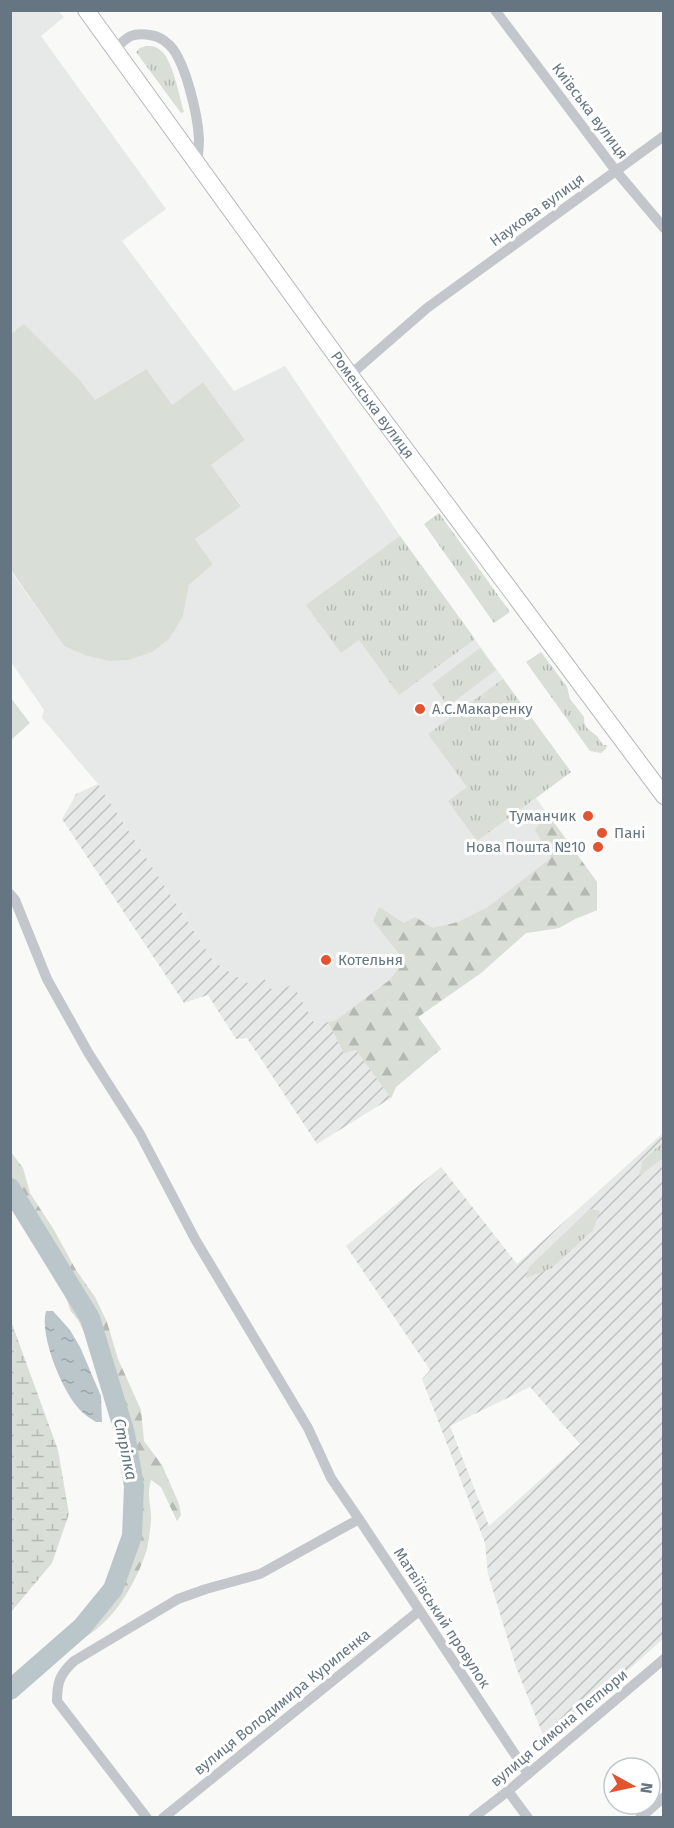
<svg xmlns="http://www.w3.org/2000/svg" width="674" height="1828" font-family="'Fira Sans',sans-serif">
<defs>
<pattern id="industrial-furrows" width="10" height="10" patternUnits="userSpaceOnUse" patternTransform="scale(1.5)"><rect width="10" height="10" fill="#e7e8e8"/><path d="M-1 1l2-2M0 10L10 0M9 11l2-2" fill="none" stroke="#bfc1c1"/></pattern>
<pattern id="grass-tufts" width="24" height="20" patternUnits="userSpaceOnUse" patternTransform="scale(1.5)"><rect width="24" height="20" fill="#d9ded6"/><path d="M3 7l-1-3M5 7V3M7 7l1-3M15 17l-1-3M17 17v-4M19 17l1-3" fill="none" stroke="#b4b9b3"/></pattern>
<pattern id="forest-firs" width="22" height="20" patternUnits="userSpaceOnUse" patternTransform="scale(1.5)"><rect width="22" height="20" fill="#d9ded6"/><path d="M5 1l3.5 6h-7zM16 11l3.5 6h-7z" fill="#b4b9b3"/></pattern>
<pattern id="wetland-marsh" width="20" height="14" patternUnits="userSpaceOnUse" patternTransform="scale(1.5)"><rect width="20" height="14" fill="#d9ded6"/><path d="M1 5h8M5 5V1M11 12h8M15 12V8" fill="none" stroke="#b4b9b3"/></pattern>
<pattern id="water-ripples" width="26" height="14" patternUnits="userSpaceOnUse" patternTransform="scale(1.5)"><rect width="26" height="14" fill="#bac6ca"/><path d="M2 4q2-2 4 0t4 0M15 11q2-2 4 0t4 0" fill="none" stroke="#9ba5a9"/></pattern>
</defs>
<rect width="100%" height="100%" fill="#f9f9f7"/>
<polygon fill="#e7e8e8" points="11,11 58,11 64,17 41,36 166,209 122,241 234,391 285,366 400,536 571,772 536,798 597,882 597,910 575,919 559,928 526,933 481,973 418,1017 441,1049 396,1087 391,1098 356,1050 344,1053 316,1026 293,986 273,991 247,983 214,962 98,784 42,718 44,710 11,662 10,570 64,646 183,616 189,585 213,564 195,539 241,505 211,465 245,440 203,382 172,405 145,369 95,400 80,380 24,325 11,334"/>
<g fill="url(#industrial-furrows)" fill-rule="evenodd">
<polygon points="98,784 214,962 247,983 263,977 273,991 293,985 316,1026 328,1022 344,1053 356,1050 391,1098 317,1144 247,1038 236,1039 208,995 184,1003 62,819 76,794"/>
<path d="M663 1133 664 1587 661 1589 663 1592V1639L543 1746V1735L516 1667 488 1574 485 1543 422 1379 430 1370 346 1246 441 1167 517 1264ZM530 1387 580 1444 489 1526 450 1426Z"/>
</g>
<g fill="url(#grass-tufts)">
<path d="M146 46C152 46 156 46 160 50 173 59 179 96 184 112L181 113 136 52 140 48Z"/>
<polygon points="439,513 510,612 494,623 424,524"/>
<polygon points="400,536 475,639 399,695 359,640 341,653 306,605"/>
<polygon points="480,648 496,670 448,706 432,684"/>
<path d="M541 652 567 687 570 699 584 717C583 728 590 730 597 736 599 739 601 742 603 745H607L606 749 601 753 590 751 526 662Z"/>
<polygon points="503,679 571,772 477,841 448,801 467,787 428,734"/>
<polygon points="663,1142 663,1158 639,1176 643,1160"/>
<polygon points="590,1209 600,1211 593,1230 552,1268 526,1278 529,1267"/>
</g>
<g fill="url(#forest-firs)">
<polygon points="547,813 597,882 597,910 575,919 559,928 526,933 481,973 418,1017 441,1049 396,1087 391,1098 356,1050 344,1053 328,1022 335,1021 391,979 404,960 373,921 379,907 404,923 415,917 433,928 458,922 488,907 551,858 535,830"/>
<path d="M11 1152 23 1168 30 1193 54 1230 76 1270 95 1297 107 1322 118 1359 141 1410 144 1441 162 1465 179 1504 181 1515 177 1521 161 1487 151 1480C146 1498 152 1506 151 1521 150 1530 149 1540 147 1549 136 1584 112 1626 77 1641L121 1581 132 1554 135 1525 119 1421 92 1347 78 1320 70 1310 60 1276 46 1258 45 1251 30 1229 27 1216 11 1189Z"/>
</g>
<polygon fill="url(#wetland-marsh)" points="11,1321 58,1450 69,1514 52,1563 11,1612"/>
<g fill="#d9ded6">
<polygon points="24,324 80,380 95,400 146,369 172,405 203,382 245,440 211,465 241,506 195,539 213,564 189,585 183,616 169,639 152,652 128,660 109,661 85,655 64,646 11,570 11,334"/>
<polygon points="10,697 30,723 11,740 10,740"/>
</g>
<path fill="url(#water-ripples)" d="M46 1311H53L70 1330 80 1347 101 1396 102 1422H96C91 1419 85 1415 81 1411 63 1394 39 1335 46 1311Z"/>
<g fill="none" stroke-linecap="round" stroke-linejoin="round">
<polyline stroke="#bac6ca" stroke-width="20" points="10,1188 90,1318 125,1434 134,1486 132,1536 113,1589 82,1627 10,1690"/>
<defs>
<g id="primary">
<path id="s1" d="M86 10 350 375 664 796"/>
</g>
</defs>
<use href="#primary" stroke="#b4b9bd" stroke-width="18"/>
<g stroke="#c3c7cb" stroke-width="10">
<polyline points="495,10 616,171 664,228"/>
<path d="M114 50C127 37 131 32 150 35 156 36 163 39 167 43 185 56 198 117 199 139 199 147 198 155 197 162"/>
<polyline points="350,375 427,308 664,136"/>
<polyline points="10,894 15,900 47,979 89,1054 140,1134 195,1239 308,1428 331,1478 359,1519 528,1774"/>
<polyline points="508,1791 528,1818"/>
<path d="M147 1818 57 1701C57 1682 60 1674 74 1661L178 1599 206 1589 260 1574 359 1519"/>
<polyline points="163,1818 419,1611"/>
<polyline points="473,1818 508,1791 664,1659"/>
<polyline points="640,1818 664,1797"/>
</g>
<use href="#primary" stroke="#fff" stroke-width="16"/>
</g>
<g fill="#e2542f" stroke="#fff" stroke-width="2">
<circle cx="420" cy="709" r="6"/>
<circle cx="588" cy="816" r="6"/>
<circle cx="602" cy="833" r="6"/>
<circle cx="598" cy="847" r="6"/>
<circle cx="326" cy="960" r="6"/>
</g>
<g text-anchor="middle" stroke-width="6" stroke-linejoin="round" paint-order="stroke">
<g font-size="15" fill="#657682" stroke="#fff">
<text transform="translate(590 111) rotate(53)" y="5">Київська вулиця</text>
<text transform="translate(537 210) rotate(-36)" y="5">Наукова вулиця</text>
<text dy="5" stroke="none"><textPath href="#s1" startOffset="488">Роменська вулиця</textPath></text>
<text transform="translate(442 1618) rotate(57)" y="5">Матвіївський провулок</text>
<text transform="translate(282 1702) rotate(-39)" y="5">вулиця Володимира Куриленка</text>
<text transform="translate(559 1728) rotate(-40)" y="5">вулиця Симона Петлюри</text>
</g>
<g font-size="15" fill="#657682" stroke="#fff" text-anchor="start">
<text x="432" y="714">А.С.Макаренку</text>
<text x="576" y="821" text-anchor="end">Туманчик</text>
<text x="614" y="838">Пані</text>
<text x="586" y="852" text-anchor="end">Нова Пошта №10</text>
<text x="338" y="965">Котельня</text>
</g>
<g font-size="16" font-style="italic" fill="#60757c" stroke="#fff">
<text transform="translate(126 1449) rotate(78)" y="6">Стрілка</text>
</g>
</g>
<rect width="674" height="1828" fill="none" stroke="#657682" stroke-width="24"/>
<g transform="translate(632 1786) rotate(98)"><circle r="28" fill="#ffffff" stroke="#c1c8cd" stroke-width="1.5"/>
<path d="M0-4.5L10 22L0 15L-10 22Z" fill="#e2542f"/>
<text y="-9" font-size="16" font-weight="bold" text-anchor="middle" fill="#657682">N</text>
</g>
</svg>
